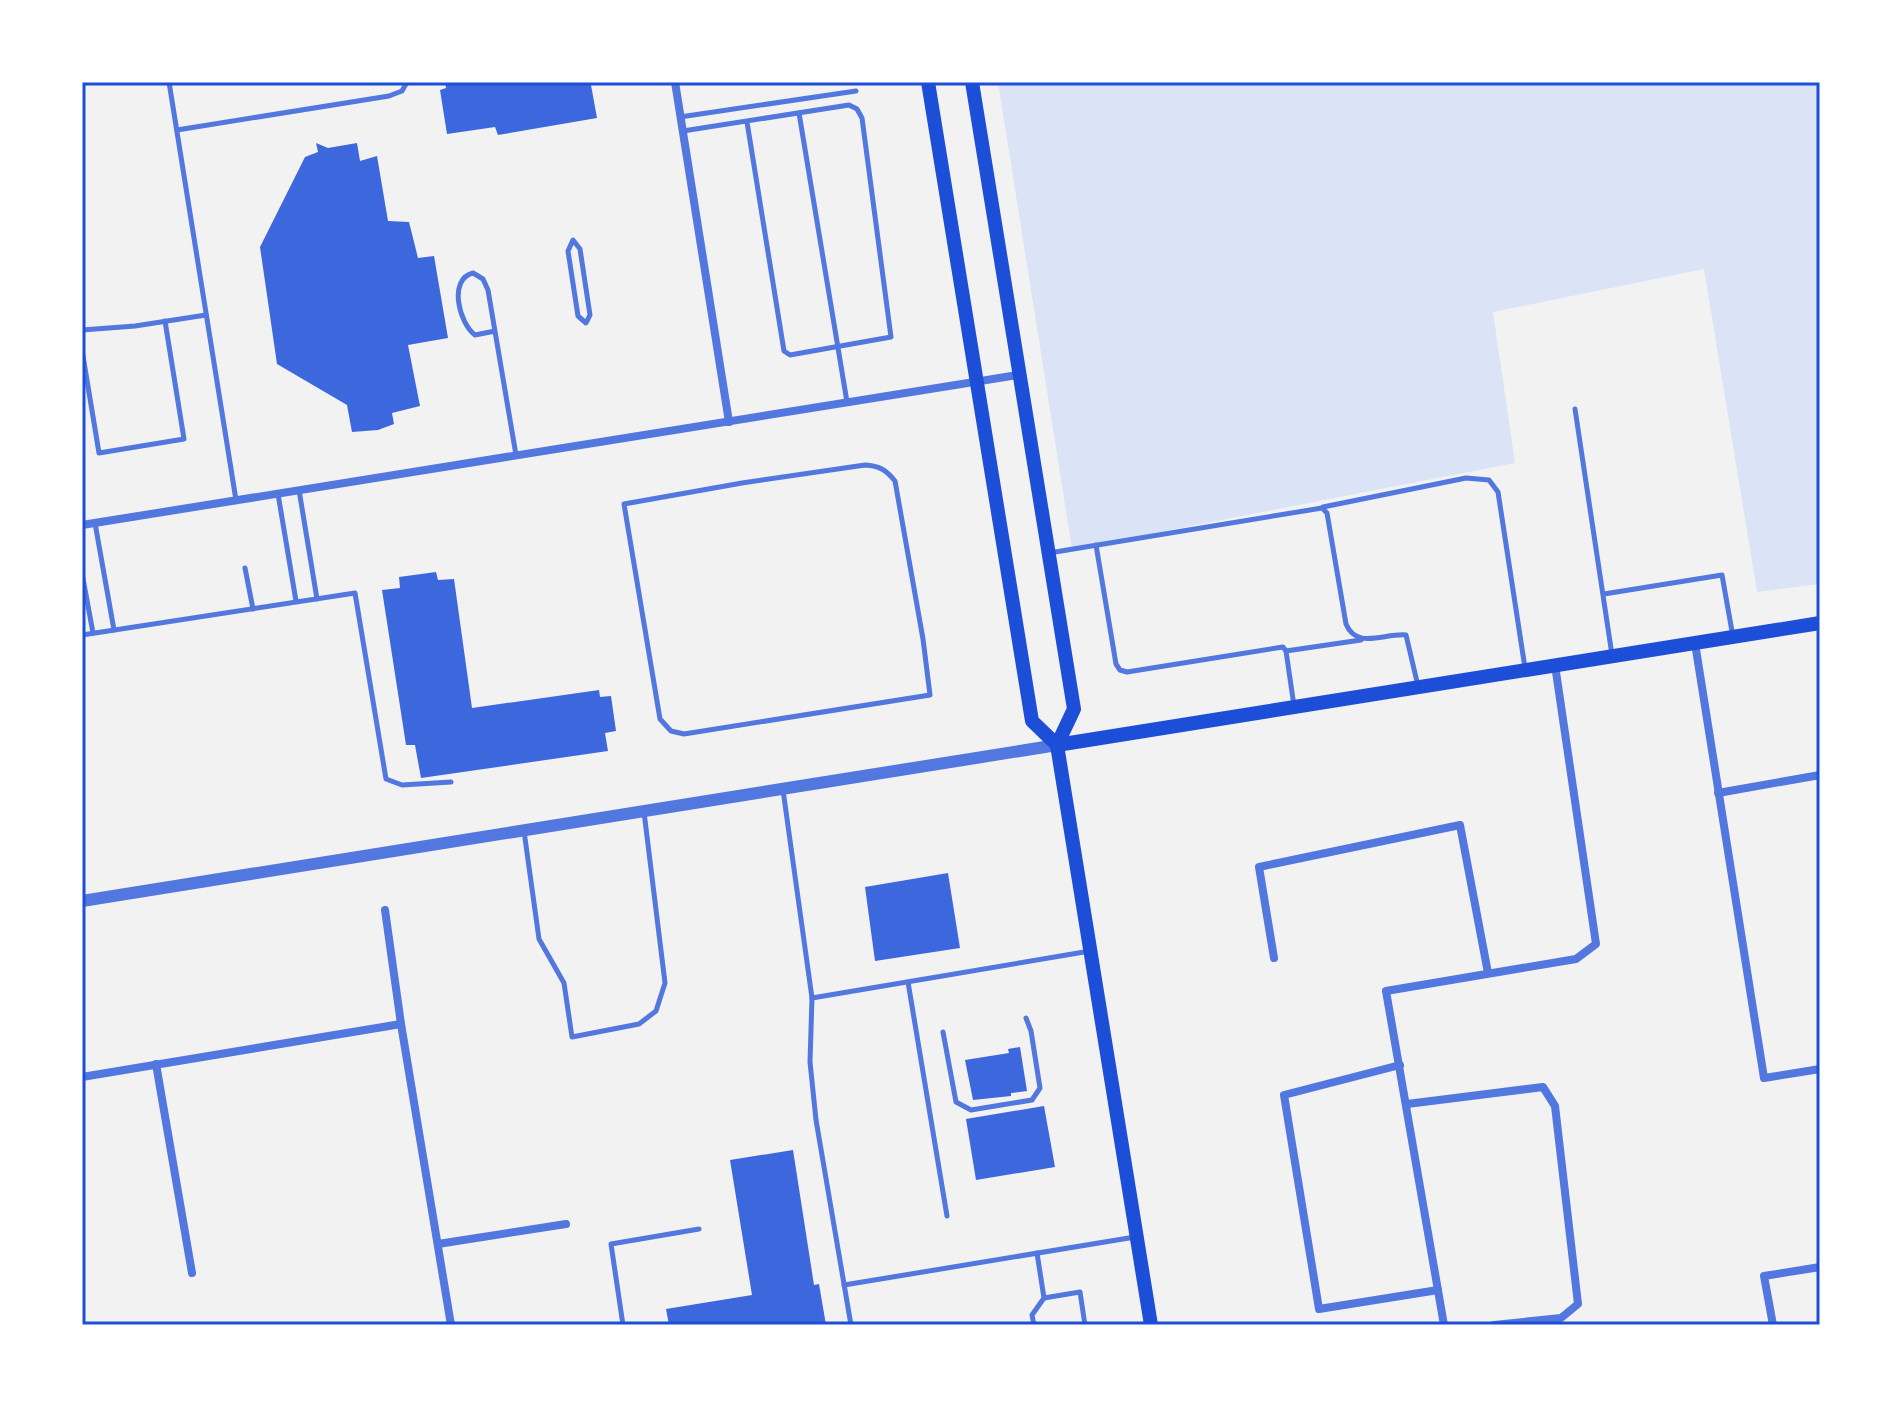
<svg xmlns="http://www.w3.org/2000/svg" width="1902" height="1407" font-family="'Source Serif 4',serif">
<rect width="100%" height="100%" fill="#f2f2f2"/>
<polygon fill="#dbe4f7" points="998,82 1820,82 1820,584 1757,592 1704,269 1493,312 1515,463 1072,549"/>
<g fill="#3d67dc">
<polygon points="445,82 599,82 591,85 597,118 498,135 495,127 447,134 440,90 446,88"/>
<polygon points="316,143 328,148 357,143 360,161 377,156 388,221 409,222 418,258 434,256 448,338 408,345 420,406 392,413 394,424 378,430 352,432 347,405 277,364 260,247 305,157 318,152"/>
<polygon points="436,572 438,580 454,579 472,708 599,690 600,697 611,696 616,731 605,733 608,751 421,778 415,745 406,745 382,590 400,588 399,577"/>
<polygon points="948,873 960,948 875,961 865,887"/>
<polygon points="1020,1047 1027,1091 1011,1093 1011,1096 973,1100 965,1060 1009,1053 1008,1049"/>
<polygon points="1044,1106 1055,1167 976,1180 966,1119"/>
<polygon points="793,1150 814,1285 819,1284 826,1325 669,1325 666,1309 752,1295 730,1160"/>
</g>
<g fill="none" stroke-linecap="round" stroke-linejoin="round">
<g stroke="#5277de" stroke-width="5">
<polyline points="169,82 236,500"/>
<polyline points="799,113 847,402"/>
<polyline points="680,117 856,91"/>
<polyline points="177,130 389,96 402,91 407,82"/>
<polyline points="683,131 849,105 857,109 862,118 891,337 790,355 784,351 747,122"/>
<polygon points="573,240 580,249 590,315 586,323 578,316 568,251"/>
<polyline points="82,330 135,326 206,315"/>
<path d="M495 331 475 335C459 323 448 279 473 273L483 279 488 290 516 455"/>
<polyline points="82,350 99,453 184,439 165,321"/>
<polyline points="1575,409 1612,655"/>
<path d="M865 465C880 466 886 470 895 481L923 639 930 695 684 734 671 731 660 719 624 504 742 483Z"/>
<polyline points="299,490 317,599"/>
<polyline points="278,494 296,601"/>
<polyline points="1323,507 1466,478 1489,480 1498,492 1525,668"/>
<polyline points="95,523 114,630"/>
<polyline points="1096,545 1116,664 1120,670 1127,672 1283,647 1286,651 1361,640"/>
<path d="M1049 553 1322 508 1327 513 1346 624C1357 650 1384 633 1406 635L1418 686"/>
<polyline points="245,568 253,609"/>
<polyline points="82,573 93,633"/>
<polyline points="1604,594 1722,575 1733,637"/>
<polyline points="82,635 355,593 386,779 402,785 451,782"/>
<polyline points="1286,651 1294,706"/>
<polyline points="783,790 812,998 810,1062 816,1120 851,1325"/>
<polyline points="524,831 539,939 564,983 572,1037 639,1024 656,1011 665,983 644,812"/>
<polyline points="908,982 947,1216"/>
<polyline points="812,998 1090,951"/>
<polyline points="943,1032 956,1102 971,1110 1032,1100 1040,1088 1031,1031 1026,1018"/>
<polyline points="844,1285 1135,1237"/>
<polyline points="1044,1298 1080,1292 1085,1325"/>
<polyline points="623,1325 611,1244 699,1229"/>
<polyline points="1034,1325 1032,1315 1044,1298 1037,1253"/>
</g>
<g stroke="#5277de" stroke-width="8">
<polyline points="675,82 729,422"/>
<polyline points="82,525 1018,375"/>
<polyline points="1695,643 1764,1078 1820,1069"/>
<polyline points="1718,793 1820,775"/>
<polyline points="385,910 401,1024 451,1325"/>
<polyline points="1274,958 1259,867 1460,825 1488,973"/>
<polyline points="156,1064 192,1273"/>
<polyline points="1400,1065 1284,1095 1319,1309 1438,1290"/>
<polyline points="82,1077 401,1024"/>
<polyline points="1407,1104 1543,1087 1555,1106 1578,1304 1561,1318 1494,1325"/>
<polyline points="438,1244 566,1224"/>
<polyline points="1444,1325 1386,991 1576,959 1596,944 1555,665"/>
<polyline points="1773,1325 1764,1276 1820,1267"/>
</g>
<polyline stroke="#5277de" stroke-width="12" points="82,901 1057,745"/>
<g stroke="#1d4ed8" stroke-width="14">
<polyline points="928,82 1032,721 1057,745"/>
<polyline points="972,82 1074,709 1057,745 1151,1325"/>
<polyline points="1057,745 1820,623"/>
</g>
</g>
<rect width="1902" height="1407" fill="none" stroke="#ffffff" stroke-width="168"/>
<rect x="84" y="84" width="1734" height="1239" fill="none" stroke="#1d4ed8" stroke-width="3"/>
</svg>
